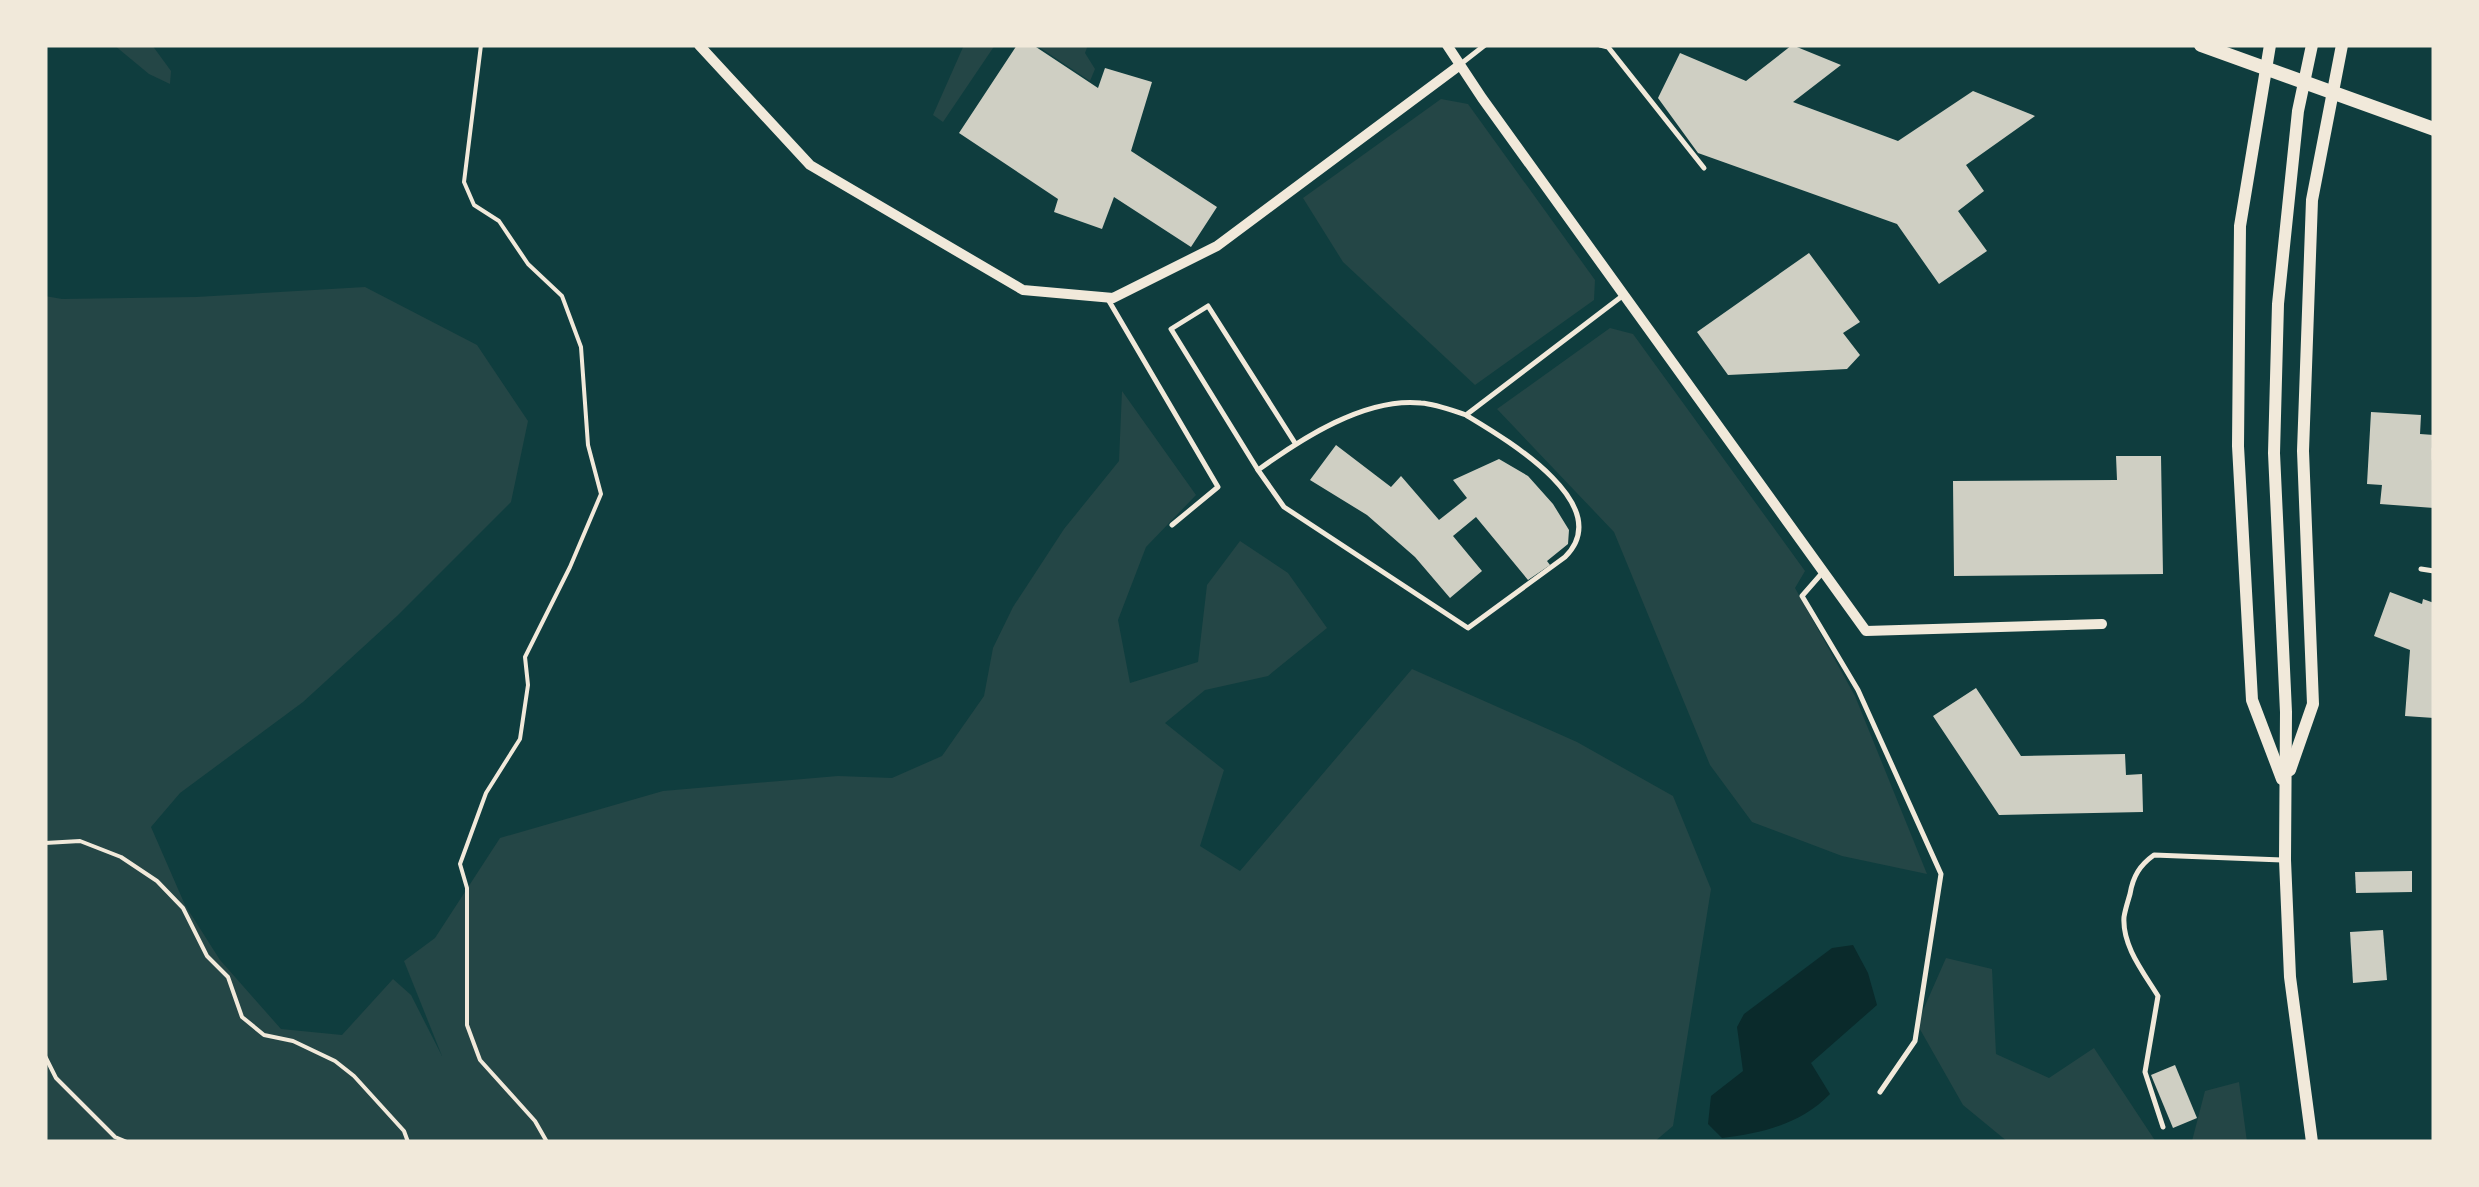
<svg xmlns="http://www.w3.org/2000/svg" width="2479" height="1187" font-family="'Libre Baskerville',serif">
<rect width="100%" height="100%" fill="#0f3d3e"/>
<g fill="#244646">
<polygon points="114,45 152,45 171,71 170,84 149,74"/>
<polygon points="964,45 995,45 943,122 933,115"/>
<polygon points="1036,45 1088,45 1085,53 1095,69 1090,81"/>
<polygon points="1441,99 1468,104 1595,280 1594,300 1475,385 1343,262 1303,198"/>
<polygon points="365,287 477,345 528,421 511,502 397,616 303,702 180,793 151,827 185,905 220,960 281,1029 342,1035 393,979 411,995 442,1056 404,961 435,938 500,838 663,791 838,776 892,778 942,756 984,696 993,648 1013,607 1064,529 1119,461 1122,391 1196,495 1146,547 1118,620 1130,683 1198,662 1207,585 1240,541 1288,573 1327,628 1268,676 1205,690 1165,723 1224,770 1200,846 1240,871 1412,669 1577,742 1673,796 1711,889 1673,1126 1654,1142 45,1142 45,296 62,299 196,297"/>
<polygon points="1610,328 1633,334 1805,571 1795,588 1855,696 1927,874 1842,856 1752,822 1710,765 1614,532 1497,409"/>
<polygon points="1946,958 1992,969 1996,1054 2049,1078 2094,1048 2156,1142 2008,1142 1963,1105 1917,1024"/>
<polygon points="2239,1082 2247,1142 2175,1142 2192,1141 2205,1091"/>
</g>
<path fill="#0a2a2b" d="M1853 945 1868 973 1877 1005 1811 1063 1830 1094C1801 1124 1762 1133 1722 1138L1708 1124 1711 1096 1743 1071 1737 1027 1744 1014 1832 948Z"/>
<g fill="#cfcfc3">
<polygon points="1017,45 1033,45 1098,88 1105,68 1152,82 1131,151 1217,207 1191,247 1114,197 1102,229 1054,212 1058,199 959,133"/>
<polygon points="1792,45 1841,65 1793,102 1898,141 1973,91 2035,116 1966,165 1984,191 1958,211 1987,251 1939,284 1897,224 1698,153 1658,98 1680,53 1746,81"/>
<polygon points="1809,253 1860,322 1843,333 1860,355 1847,369 1728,375 1697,332"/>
<polygon points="2371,412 2421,415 2420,434 2434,435 2434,508 2380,504 2382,485 2367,484"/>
<polygon points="1336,445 1391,487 1401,476 1439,520 1467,498 1453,480 1499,459 1528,476 1553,504 1569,530 1568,544 1547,561 1550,565 1528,580 1476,517 1453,536 1482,571 1450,598 1415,557 1367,515 1310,480"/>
<polygon points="2116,456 2161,456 2163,574 1954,576 1953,481 2117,480"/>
<polygon points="2390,592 2422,604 2423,599 2434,603 2434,718 2405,716 2410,650 2374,636"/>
<polygon points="1976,688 2021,756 2125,754 2126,775 2142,774 2143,812 1999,815 1933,716"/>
<polygon points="2412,871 2412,892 2356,893 2355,872"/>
<polygon points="2383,930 2387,980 2353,983 2350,932"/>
<polygon points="2175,1065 2197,1118 2173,1128 2151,1075"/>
</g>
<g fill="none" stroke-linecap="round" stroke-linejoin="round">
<g stroke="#f1e9da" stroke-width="4">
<polyline points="481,45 464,182 474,205 499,221 528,264 562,296 581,347 588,445 601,494 570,567 525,657 528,685 520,739 486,793 460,864 467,888 467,1025 480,1060 535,1121 547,1142"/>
<polyline points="45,843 80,841 121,857 157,881 183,908 207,956 228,977 242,1017 264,1035 293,1041 335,1061 354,1076 404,1131 408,1142"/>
<polyline points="45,1056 56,1078 115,1137 127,1142"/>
</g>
<g stroke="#f1e9da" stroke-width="5">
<polyline points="1600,45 1608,47 1704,168"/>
<polyline points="1462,63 1485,45"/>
<polyline points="1109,301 1218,487 1172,525"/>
<path d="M1466 415C1504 438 1618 504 1565 557L1468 628 1284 507 1258 470C1301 439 1365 397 1421 403 1436 404 1451 410 1466 415L1621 297"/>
<polyline points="2434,449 2434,459"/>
<polyline points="1258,470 1171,329 1208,306 1295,443"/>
<polyline points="2421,569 2434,571"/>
<polyline points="1823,572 1802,596 1858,690 1941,874 1915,1041 1880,1092"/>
<path d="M2163 1127 2145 1072 2158 996C2144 973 2122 946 2124 917 2125 910 2128 901 2130 894 2133 876 2140 865 2154 855L2282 860"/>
</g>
<g stroke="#f1e9da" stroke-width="10">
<polyline points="699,45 810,165 1023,290 1113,298 1217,246 1460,65"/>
<polyline points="1447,45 1482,98 1866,631 2102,624"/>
</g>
<g stroke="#f1e9da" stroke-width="12">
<polyline points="2270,45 2240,226 2238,446 2252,700 2282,779"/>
<polyline points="2290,770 2313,704 2303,451 2312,200 2342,45"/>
<polyline points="2312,1142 2290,977 2285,860 2286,712 2274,453 2278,304 2298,111 2312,45"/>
</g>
<polyline stroke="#f1e9da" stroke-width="14" points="2201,45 2434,129"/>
</g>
<rect width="2479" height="1187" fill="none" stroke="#f1e9da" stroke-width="95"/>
</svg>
